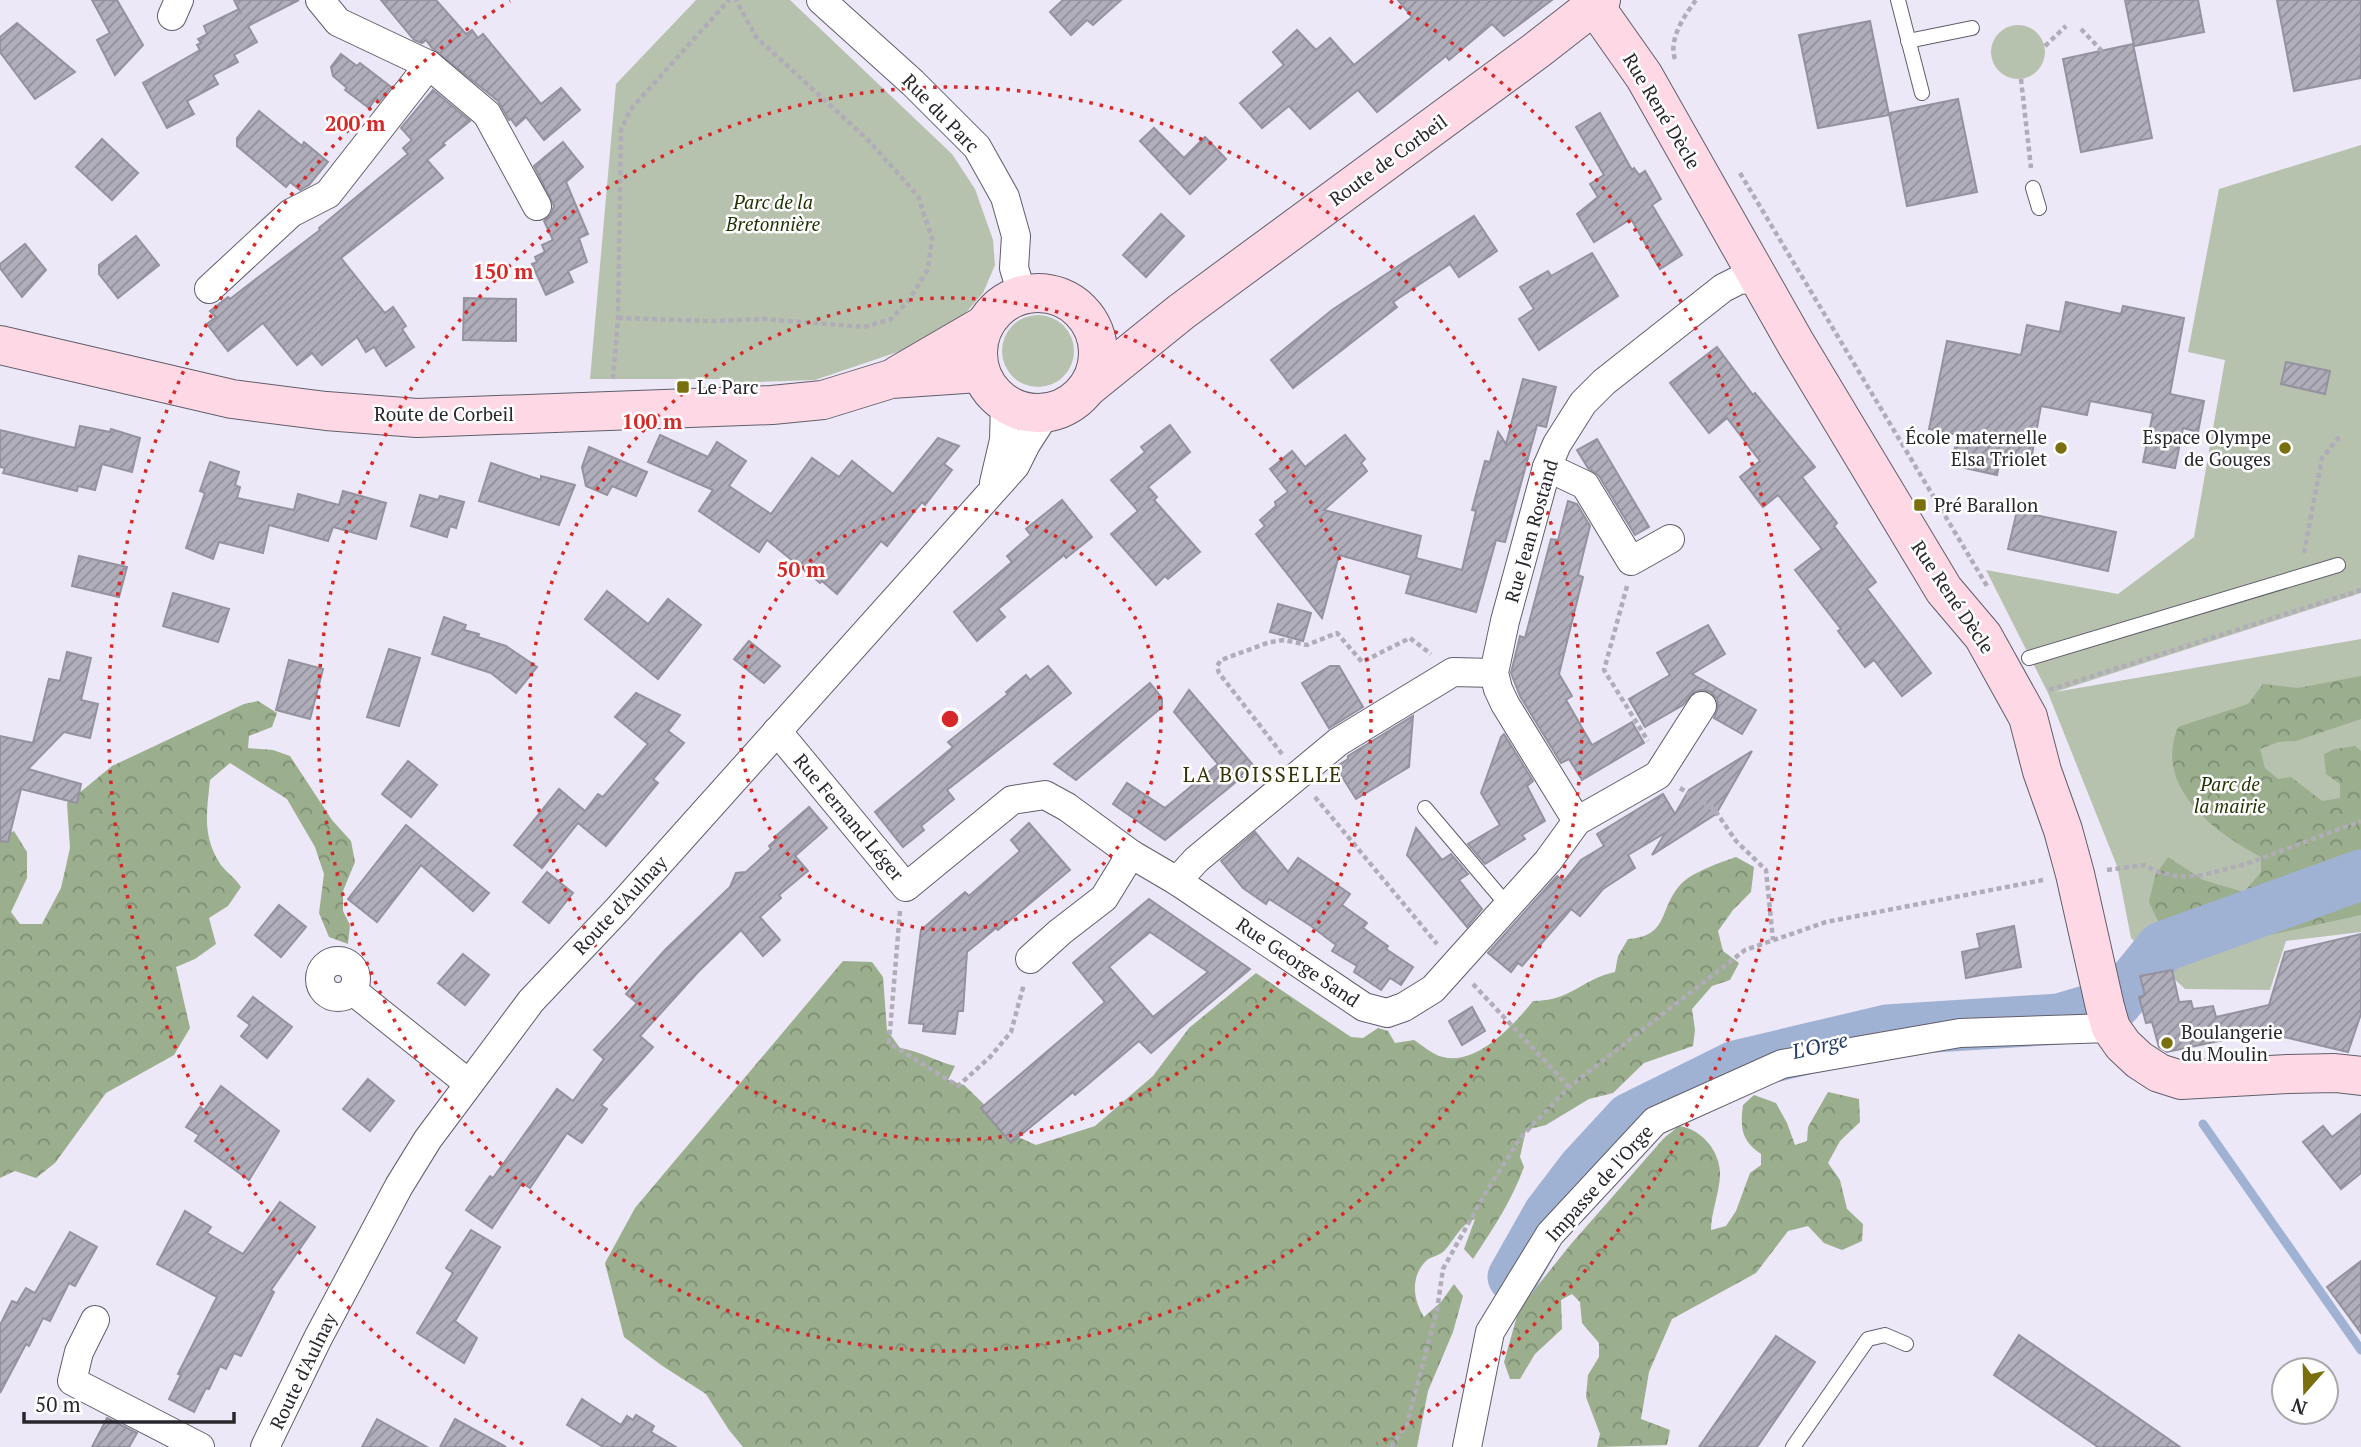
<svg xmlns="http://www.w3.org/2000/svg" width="2361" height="1447" font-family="'PT Serif',serif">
<defs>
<pattern id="forest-crowns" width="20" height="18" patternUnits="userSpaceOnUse" patternTransform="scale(1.75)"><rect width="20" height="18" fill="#9bae8d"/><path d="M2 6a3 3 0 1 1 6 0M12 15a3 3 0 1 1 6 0" fill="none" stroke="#7e8e74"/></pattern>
<pattern id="building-hatch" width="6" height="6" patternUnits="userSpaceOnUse" patternTransform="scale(1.75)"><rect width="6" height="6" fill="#b1aebb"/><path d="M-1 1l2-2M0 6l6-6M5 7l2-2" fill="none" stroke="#908e98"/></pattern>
</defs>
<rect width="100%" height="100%" fill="#ece8f7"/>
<g fill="#b7c2ae">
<polygon points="696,0 790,0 952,154 975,189 993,240 995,265 983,293 963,316 921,344 815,380 730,383 727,379 590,379 616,84"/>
<circle cx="2018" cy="52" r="27"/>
<polygon points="2361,145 2361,593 2055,692 2361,639 2361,932 2286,941 2270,990 2185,989 2131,938 2117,866 2048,693 1986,570 2118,594 2194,537 2225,360 2188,352 2219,189"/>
<circle cx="1038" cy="351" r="36"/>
</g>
<g fill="url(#forest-crowns)">
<path d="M2361 676V719L2296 741 2278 742 2260 749 2265 768 2278 779 2291 777 2322 801 2340 798V784L2326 774 2324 754 2335 749 2355 746 2361 751V915L2256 938 2196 948 2172 940 2160 926 2149 902 2155 876 2168 857 2203 880 2244 892 2261 872V857C2214 832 2153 787 2178 727L2248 704 2263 684 2298 688Z"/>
<path d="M258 701 277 713 272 727 249 736 248 748 273 750 290 756 332 820 351 841 355 862 343 891V911L350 925 348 944 329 937 319 913 324 874 315 847 287 799 230 763 210 780C207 811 202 834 219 862 224 871 235 877 241 887L228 906 209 918 216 944 195 959 176 967 190 1028 174 1055 106 1093 55 1163 36 1178 15 1171 0 1178V838L14 831 27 852V878L11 912 20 924H42L61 888 70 848 67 803 112 766 244 704Z"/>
<path d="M1736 857 1754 867 1751 892 1733 910 1718 931 1723 951 1739 963 1730 980 1712 986 1692 1009 1695 1030 1693 1046 1644 1063 1613 1093 1589 1099 1546 1125 1526 1130 1520 1157 1524 1167C1512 1200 1493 1229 1473 1259L1464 1249 1475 1219C1459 1226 1456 1238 1445 1250 1440 1256 1431 1256 1426 1261 1410 1277 1413 1300 1424 1317L1441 1302 1454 1284 1463 1296 1453 1332 1428 1391 1417 1447H743L729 1430 706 1394 661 1365 624 1337 605 1263 635 1208 843 961 872 962 883 977 887 1030 900 1048C920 1051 935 1061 955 1066L948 1080 964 1085 1018 1137 1036 1145 1095 1126 1153 1076 1189 1028 1256 973 1351 1037 1363 1038 1378 1028 1388 1031 1395 1043 1414 1040C1422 1045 1433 1055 1443 1057 1476 1066 1514 1025 1533 1001 1571 1001 1582 979 1615 972L1618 956 1628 939C1670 936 1658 909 1681 884 1691 873 1721 862 1736 857Z"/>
<path d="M1828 1092 1859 1099 1860 1122 1840 1141 1828 1163 1840 1180 1847 1209 1863 1224 1862 1241 1842 1250 1824 1243 1808 1226 1788 1231 1756 1273 1672 1319 1649 1372 1641 1419 1670 1430 1667 1445 1597 1447 1600 1434 1586 1397 1588 1375 1599 1357V1343L1582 1323 1580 1302 1572 1294 1561 1300 1562 1329 1535 1354 1520 1379H1510L1504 1362 1519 1309 1571 1244 1664 1138 1679 1126C1702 1129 1721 1152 1720 1176 1719 1194 1711 1213 1711 1230L1726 1226 1736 1211 1750 1173 1761 1165V1154C1741 1141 1740 1127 1743 1105L1754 1095 1776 1103 1787 1123 1795 1145 1807 1141 1808 1127Z"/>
</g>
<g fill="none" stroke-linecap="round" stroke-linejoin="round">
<polyline stroke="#a0b2d3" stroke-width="9" points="2203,1124 2361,1350"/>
<polyline stroke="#a0b2d3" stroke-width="51" points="1513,1277 1548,1215 1583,1169 1630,1118 1735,1066 1887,1030 2059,1019 2117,1002 2162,947 2361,875"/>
</g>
<g fill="url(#building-hatch)" stroke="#95929f" stroke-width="2" fill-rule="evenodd">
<polygon points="92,0 117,0 143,45 115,75 97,40 110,33"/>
<polygon points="234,0 299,0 248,26 257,42 234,55 238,62 213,75 218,84 187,101 194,114 167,128 143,83 200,50 197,45 201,43 198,39 207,34 204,26 239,9 241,14"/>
<polygon points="381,0 436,0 466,34 472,30 478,38 483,34 541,104 561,88 580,110 544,140 526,117 516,126 511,119 509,120 498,101 432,48 426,40 422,43 414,40"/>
<polygon points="1063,0 1121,0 1093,25 1087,20 1071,35 1050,12"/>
<polygon points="1398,0 1552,0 1504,36 1492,24 1449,60 1446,56 1377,112 1358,90 1310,129 1289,106 1262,128 1240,103 1284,65 1273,52 1297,30 1316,50 1330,38 1354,65 1412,17"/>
<polygon points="2125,0 2198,0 2204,32 2134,46"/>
<polygon points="2277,0 2361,0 2361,78 2294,91"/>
<polygon points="1870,21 1889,115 1818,128 1799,35"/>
<polygon points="17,23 75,72 35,99 0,52 0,37"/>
<polygon points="2133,44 2152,138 2081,152 2063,59"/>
<polygon points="341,54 357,66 360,63 391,87 379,102 376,98 369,108 345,90 347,88 333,76 331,67"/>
<polygon points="433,90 470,121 443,143 445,145 427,160 443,178 341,258 385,313 393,307 406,326 402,329 414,347 386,366 374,347 366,352 357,337 322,365 312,353 297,365 263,323 228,351 207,324 216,317 210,311 228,297 230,299 320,230 319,228 408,154 403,148 412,140 401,128"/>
<polygon points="1958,99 1977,192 1907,206 1889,113"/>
<polygon points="259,111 302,146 304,142 328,162 309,185 300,190 290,182 286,187 237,146 237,138"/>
<polygon points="1600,113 1632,170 1634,168 1639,175 1645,171 1661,199 1652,205 1682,255 1660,269 1631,219 1594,242 1577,214 1598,197 1590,184 1604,175 1576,127"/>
<polygon points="1154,128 1184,158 1205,137 1226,159 1190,194 1140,141"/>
<polygon points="102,139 138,173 112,200 76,167"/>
<polygon points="563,142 583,167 566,182 588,234 579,238 587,262 568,271 573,282 546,295 532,264 537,262 535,257 545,252 542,245 553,240 544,221 551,214 554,206 534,166"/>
<polygon points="1161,214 1184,236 1146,277 1123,255"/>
<polygon points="1474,216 1497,251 1459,277 1450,264 1393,302 1397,307 1293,388 1271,360 1332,310"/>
<polygon points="136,236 159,265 118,298 99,274 99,265"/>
<polygon points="25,244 46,270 22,297 0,268 0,264"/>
<polygon points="1592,253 1618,296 1539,350 1519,319 1534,309 1520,287 1548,271 1551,276"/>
<polygon points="464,298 516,299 516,341 463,340"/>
<polygon points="2066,302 2121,314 2123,306 2184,318 2170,394 2204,401 2198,432 2183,428 2175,468 2143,462 2153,413 2090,401 2087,415 2041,406 2030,465 2000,459 1997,475 1951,465 1958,435 1929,429 1947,341 2021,355 2027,325 2060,332"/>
<polygon points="1717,347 1753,395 1755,393 1815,467 1802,477 1837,523 1834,526 1876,582 1867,589 1931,673 1902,696 1874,660 1865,667 1838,631 1841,629 1795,570 1822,549 1778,495 1763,507 1740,477 1760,461 1727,418 1709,433 1670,383"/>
<polygon points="2286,362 2330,371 2325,394 2281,384"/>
<polygon points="1523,379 1556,387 1546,427 1537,425 1505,542 1496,540 1476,612 1406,593 1411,575 1339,555 1322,618 1256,534 1265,526 1260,520 1276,506 1275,502 1288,492 1270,469 1292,451 1305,467 1345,435 1365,459 1361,463 1367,471 1324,510 1421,536 1416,558 1462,570 1476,511 1472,510 1485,461 1490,462 1498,432 1506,444"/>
<polygon points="1170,425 1190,452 1148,487 1157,497 1154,500 1200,552 1168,579 1165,576 1156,585 1111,534 1138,511 1111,480 1145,452 1141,447"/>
<polygon points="80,426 110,432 111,429 140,438 132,472 102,464 95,490 78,486 77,491 3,473 5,468 0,467 0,430 75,448"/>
<polygon points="660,435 708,457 717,442 746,461 729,486 771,514 812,458 839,477 852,461 893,494 938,438 959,446 944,464 952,470 925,505 922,502 887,546 881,541 837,594 822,581 820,583 767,540 759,552 699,511 713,490 648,462"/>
<polygon points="1597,439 1649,527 1635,535 1599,476 1588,468 1577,450"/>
<polygon points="589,447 647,472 636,496 612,486 607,495 586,486 582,467"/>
<polygon points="210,462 239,472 235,485 240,487 237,498 294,510 298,494 339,505 343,491 386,503 376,539 333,527 328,541 269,525 263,553 219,542 213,559 186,548 205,493 200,491"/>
<polygon points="491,463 541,480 541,476 575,485 559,525 479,501"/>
<polygon points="420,495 438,500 440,496 464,502 456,528 450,526 447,537 411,526"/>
<polygon points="1062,500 1092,537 1066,558 1064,555 998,609 1005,617 977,641 954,612 1012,562 1007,556 1031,535 1026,529"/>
<polygon points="1568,501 1577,504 1590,526 1578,575 1583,577 1559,674 1572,696 1566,700 1592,745 1632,722 1644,743 1582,780 1569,759 1561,763 1520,696 1511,673 1520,636 1525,638 1551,539 1558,540"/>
<polygon points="2017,511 2116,532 2108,571 2008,549"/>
<polygon points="79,556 127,567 119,597 72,586"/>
<polygon points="607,591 648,624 668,599 701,625 658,679 585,619"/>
<polygon points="173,593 229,609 218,642 163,626"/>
<polygon points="1278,604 1311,613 1303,641 1270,632"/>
<polygon points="444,617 466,625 464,630 479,634 478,637 506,646 537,667 516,693 491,673 432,654"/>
<polygon points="1708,625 1725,654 1692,674 1756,710 1742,734 1714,718 1718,707 1717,699 1711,692 1703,690 1694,692 1683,705 1645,727 1629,699 1670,675 1657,653"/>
<polygon points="749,641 780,666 764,683 734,659"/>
<polygon points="389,649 420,658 399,726 367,717"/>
<polygon points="67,652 91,658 81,700 98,704 90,738 64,732 28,769 81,784 77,803 21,789 8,842 0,841 0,736 33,743 49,679 60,681"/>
<polygon points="289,660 323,669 310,719 276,710"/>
<polygon points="1048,666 1071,693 947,790 954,799 921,826 924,830 903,847 875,812 953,747 948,742 1008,694 1006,692 1026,675 1030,680"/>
<polygon points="1330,666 1339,666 1363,707 1329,728 1302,683"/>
<polygon points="1150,683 1162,698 1162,707 1076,780 1054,764"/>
<polygon points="1189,690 1253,765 1241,775 1242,777 1165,840 1113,804 1127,783 1165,808 1218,764 1174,712"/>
<polygon points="636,693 680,715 668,731 684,743 653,779 658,783 606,846 578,823 542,868 514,845 559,789 585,811 598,794 603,797 648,744 615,717"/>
<polygon points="1413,716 1409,767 1356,799 1336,767 1348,759 1348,756"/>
<polygon points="1504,734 1533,781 1527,786 1545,821 1522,835 1525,839 1485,864 1468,844 1500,825 1481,793 1501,737"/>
<polygon points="1752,751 1716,814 1652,855 1665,833 1628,855 1635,868 1603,889 1580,916 1571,909 1522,966 1518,963 1511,972 1488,953 1557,876 1564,881 1581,860 1604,846 1597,834 1663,794 1675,814 1689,790"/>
<polygon points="408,761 437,785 411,817 382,794"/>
<polygon points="809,807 827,828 795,856 808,871 779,895 781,898 760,917 780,940 763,956 741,930 698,972 640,1036 653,1047 601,1105 607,1109 582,1143 567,1133 530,1188 522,1183 492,1228 466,1210 490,1176 493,1178 557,1089 573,1101 604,1059 594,1050 637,1003 626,994 665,950 730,887 736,873 746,872 771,849 769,846 779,837 777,835"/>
<polygon points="1029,823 1070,870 998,930 996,928 967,952 963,1011 958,1011 955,1034 923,1031 924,1024 909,1023 921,930 965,892 969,896 1020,851 1011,840"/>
<polygon points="406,825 489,893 473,911 421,865 377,922 348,899"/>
<polygon points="1416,828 1442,860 1451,854 1468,874 1459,880 1482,909 1467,927 1407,855"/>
<polygon points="1255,832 1288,872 1298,858 1350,894 1342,905 1367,923 1363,928 1388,946 1386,949 1413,967 1401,985 1390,978 1381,990 1354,972 1357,966 1332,951 1336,945 1311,926 1269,899 1266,904 1243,888 1221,861"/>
<polygon points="547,872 573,893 549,923 523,902"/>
<path d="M1149 899 1250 969 1151 1053 1139 1041 1075 1095 1073 1092 1011 1143 981 1108 1105 1002 1073 963ZM1150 932 1208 972 1153 1017 1109 967Z"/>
<polygon points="279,905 306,927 281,957 255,935"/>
<polygon points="2014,926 2021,967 1966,978 1962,952 1980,948 1977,934"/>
<polygon points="2361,934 2361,1014 2348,1052 2262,1032 2167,1052 2159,1047 2152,1022 2146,1023 2139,997 2145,995 2140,976 2172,970 2179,1002 2191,1001 2193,1009 2213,1006 2216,1017 2269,1005 2285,952"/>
<polygon points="463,954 489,975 465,1005 438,983"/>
<polygon points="253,997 292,1027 267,1058 241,1036 250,1025 238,1016"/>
<polygon points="1472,1007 1485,1031 1462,1045 1449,1021"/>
<polygon points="368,1079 394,1101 370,1131 343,1109"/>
<polygon points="221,1086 279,1131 249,1180 195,1141 199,1135 186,1127 200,1107 204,1110"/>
<polygon points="2361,1114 2361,1173 2341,1189 2303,1142 2323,1126 2332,1137"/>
<polygon points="280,1202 315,1227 271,1290 274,1292 241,1356 234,1353 226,1369 220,1366 209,1389 206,1388 194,1412 169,1399 181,1375 178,1374 217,1297 157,1264 185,1211 211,1227 207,1233 243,1254"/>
<polygon points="471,1230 500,1247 455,1321 477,1338 464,1363 417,1333 453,1273 446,1268"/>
<polygon points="70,1232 97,1247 75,1286 69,1283 50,1321 43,1318 29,1346 26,1344 0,1393 0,1325 12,1301 17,1303 26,1288 35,1293"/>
<polygon points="2361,1261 2361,1333 2327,1287"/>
<polygon points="2019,1335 2180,1447 2098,1447 1994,1375"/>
<polygon points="1776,1336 1815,1362 1757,1447 1699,1447"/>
<polygon points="582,1399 621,1425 627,1416 633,1420 636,1415 654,1426 651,1432 676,1447 603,1447 567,1425"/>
<polygon points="107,1418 137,1433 129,1447 92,1447"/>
<polygon points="377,1419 427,1447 362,1447"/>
<polygon points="455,1419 506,1447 440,1447"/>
</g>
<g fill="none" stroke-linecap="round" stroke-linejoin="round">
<defs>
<g id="lane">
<polyline points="1898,0 1922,93"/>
<polyline points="1908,41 1972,28"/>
<polyline points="2033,188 2039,208"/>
<polyline points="2029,658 2338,565"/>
<polyline points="1425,808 1508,906"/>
<polyline points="1793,1447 1868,1339 1885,1335 1906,1344"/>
</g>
<g id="street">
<polyline points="821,0 913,83 977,147 1005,197 1016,236 1014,268 1022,294"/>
<polyline points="172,16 179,0"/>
<polyline points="429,65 487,114 537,206"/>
<polyline points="209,289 291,213 328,194 429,65 338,22 320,0"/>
<polyline points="1547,467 1585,485 1631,561 1670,539"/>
<polyline points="994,483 1004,440 1005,404"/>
<polyline points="777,731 906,887 1012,800 1045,795 1067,807 1131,854 1177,881 1364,1007 1387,1013 1404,1007 1433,989 1548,861 1577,821 1658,775 1702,706"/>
<polyline points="1577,821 1505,704 1498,689 1494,673 1505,621 1547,467 1557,444 1583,403 1604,382 1723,288 1739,280 1759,278"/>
<polyline points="1177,881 1196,860 1338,742 1453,672 1494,673"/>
<polyline points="1030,959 1060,932 1104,898 1131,854"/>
<circle cx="338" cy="979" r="18"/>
<polyline points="353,991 468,1083"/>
<polyline points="95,1320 79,1352 72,1381 200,1447"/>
<polyline points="265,1447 318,1338 399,1186 428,1139 531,1001 618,909 1015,466 1026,444 1046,413"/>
<polyline points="1467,1447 1490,1332 1550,1234 1655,1121 1782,1064 1960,1033 2111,1028"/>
</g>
<g id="secondary">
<polyline points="1594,5 1644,76 1796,344 1944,590 1983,636 2028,717 2042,771 2063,830 2075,874 2105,1007 2111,1028 2123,1045 2139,1060 2159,1073 2181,1080 2288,1074 2335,1073 2361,1076"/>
<circle cx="1038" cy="353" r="60"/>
<polyline points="0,345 232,399 326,411 417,418 772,405 823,400 891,379 979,373"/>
<polyline points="898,375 984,325"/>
<polyline points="1087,388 1181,312 1537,50 1601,0"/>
</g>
</defs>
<use href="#lane" stroke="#615e6b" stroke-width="16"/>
<use href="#street" stroke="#615e6b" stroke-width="30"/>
<use href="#secondary" stroke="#615e6b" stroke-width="40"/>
<g stroke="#b0acb8" stroke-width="4.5" stroke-dasharray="5 3.5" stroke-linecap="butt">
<polyline points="2081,29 2102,51"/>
<polyline points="2045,46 2066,26"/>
<path d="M1675 59C1668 39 1685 15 1696 0"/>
<polyline points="2021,79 2031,168"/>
<polyline points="1740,173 1987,586"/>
<polyline points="618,318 711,321 764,319 864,327 891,319 909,300 928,269 932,238 918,196 868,140 756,37 736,0"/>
<polyline points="613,379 618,318 621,130 630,110 729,0"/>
<polyline points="2304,553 2322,458 2340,436"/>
<polyline points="1627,586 1604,670 1648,741"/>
<polyline points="2049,690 2361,590"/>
<polyline points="1282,754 1219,673 1217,666 1221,660 1270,642 1284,640 1307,645 1337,633 1362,662 1410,638 1431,654"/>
<polyline points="1680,788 1714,809 1736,841 1766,870 1773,940"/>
<polyline points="1315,797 1437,944"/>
<polyline points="2107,870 2144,865 2158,872 2179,877 2203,875 2246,864 2361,821"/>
<polyline points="900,911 889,1043 958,1086 990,1057 1011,1032 1024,984"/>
<polyline points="1473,984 1569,1087"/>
<polyline points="1391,1447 1407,1424 1437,1310 1443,1269 1483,1197 1521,1137 1569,1087 1745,950 1826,922 2043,880"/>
</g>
<use href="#lane" stroke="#fff" stroke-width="14"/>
<use href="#street" stroke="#fff" stroke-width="28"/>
<use href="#secondary" stroke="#fed9e5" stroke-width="38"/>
</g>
<g fill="none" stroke="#d62828" stroke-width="3.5" stroke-dasharray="3.5 7">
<circle cx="950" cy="719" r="211"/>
<circle cx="950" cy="719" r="421"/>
<circle cx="950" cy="719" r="632"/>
<path d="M523 1444A842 842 0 0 1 510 1M1390 1A842 842 0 0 1 1377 1444"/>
</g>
<g fill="#7a6f0d" stroke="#fff" stroke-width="2.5">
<rect x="676" y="380" width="14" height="14" rx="3.5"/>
<circle cx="2061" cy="448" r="7"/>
<circle cx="2285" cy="448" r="7"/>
<rect x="1913" y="498" width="14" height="14" rx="3.5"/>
<circle cx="2167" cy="1043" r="7"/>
</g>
<g text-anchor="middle" stroke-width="5" stroke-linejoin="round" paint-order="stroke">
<g font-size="19" fill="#29272d" stroke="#fff">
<text transform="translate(1662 111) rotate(59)" y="7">Rue René Dècle</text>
<text transform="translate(941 113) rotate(46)" y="7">Rue du Parc</text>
<text transform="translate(1388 160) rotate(-36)" y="7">Route de Corbeil</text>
<text x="444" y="421">Route de Corbeil</text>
<text transform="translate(1531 531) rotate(-74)" y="7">Rue Jean Rostand</text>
<text transform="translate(1953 597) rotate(56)" y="7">Rue René Dècle</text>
<text transform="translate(849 817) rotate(50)" y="7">Rue Fernand Léger</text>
<text transform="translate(620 905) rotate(-47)" y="7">Route d'Aulnay</text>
<text transform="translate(1298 962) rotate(34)" y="7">Rue George Sand</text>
<text transform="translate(1599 1183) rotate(-48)" y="7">Impasse de l'Orge</text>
<text transform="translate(303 1371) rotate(-64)" y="7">Route d'Aulnay</text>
</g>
<g font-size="19" font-style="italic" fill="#1c3300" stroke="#fff">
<text x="773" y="209">Parc de la<tspan x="773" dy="22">Bretonnière</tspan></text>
<text x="2230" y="791">Parc de<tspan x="2230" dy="22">la mairie</tspan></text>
</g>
<g font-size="19" fill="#29272d" stroke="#fff" text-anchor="start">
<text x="697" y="394">Le Parc</text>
<text x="2047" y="444" text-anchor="end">École maternelle<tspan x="2047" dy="22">Elsa Triolet</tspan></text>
<text x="2271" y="444" text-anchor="end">Espace Olympe<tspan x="2271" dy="22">de Gouges</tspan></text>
<text x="1934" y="512">Pré Barallon</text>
<text x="2181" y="1039">Boulangerie<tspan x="2181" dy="22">du Moulin</tspan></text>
</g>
<g font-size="21" letter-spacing="2" fill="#383207" stroke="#fff">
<text x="1263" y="782">LA BOISSELLE</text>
</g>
<g font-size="21" font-style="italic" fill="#233b66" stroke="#fff">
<text transform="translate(1820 1046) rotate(-13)" y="7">L'Orge</text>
</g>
</g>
<circle cx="950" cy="719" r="10" fill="#d62828" stroke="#fff" stroke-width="3.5"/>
<g font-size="21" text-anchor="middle" font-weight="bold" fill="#d62828" stroke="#fff" stroke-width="5" stroke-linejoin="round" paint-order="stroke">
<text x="355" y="131">200 m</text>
<text x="503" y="279">150 m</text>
<text x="652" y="429">100 m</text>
<text x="801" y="577">50 m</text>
</g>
<g transform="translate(2305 1391) rotate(200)"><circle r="33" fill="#ffffff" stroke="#a9a9ab" stroke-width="2"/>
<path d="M0-5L12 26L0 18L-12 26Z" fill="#7a6f0d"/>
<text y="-10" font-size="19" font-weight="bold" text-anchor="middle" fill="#29272d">N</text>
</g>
<path d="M24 1412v10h210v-10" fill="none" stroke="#29272d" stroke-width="3.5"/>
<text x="35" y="1412" font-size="21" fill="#29272d" stroke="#ffffff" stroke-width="5" paint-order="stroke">50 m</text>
</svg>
